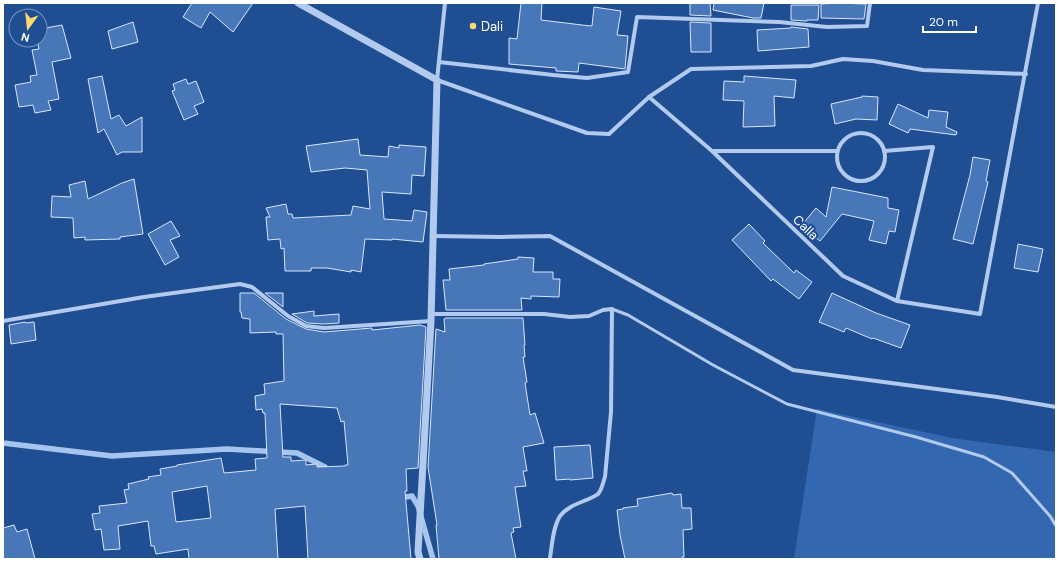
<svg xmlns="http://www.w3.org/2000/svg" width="1059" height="562" font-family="'DM Sans',sans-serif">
<rect width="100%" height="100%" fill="#204e92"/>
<polygon fill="#3367b0" points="817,409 952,438 1056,452 1056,559 794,559"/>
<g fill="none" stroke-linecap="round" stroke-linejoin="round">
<g stroke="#a5c5ef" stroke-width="5.5">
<polyline points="3,443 112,456 227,449 297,453 325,467 329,472"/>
<polyline points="399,498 412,496 418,506 433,559"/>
</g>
</g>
<g fill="#4877b9" stroke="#d7e6fa" fill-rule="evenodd">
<polygon points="192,3 253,3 233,32 210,12 201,28 183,17"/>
<polygon points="521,3 542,3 541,20 582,25 592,26 594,7 621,11 617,35 628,36 625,69 579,63 578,72 556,71 556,68 509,64 509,38 517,39"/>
<polygon points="690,3 710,3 711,16 690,15"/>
<polygon points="714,3 764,3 761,18 753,18 713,10"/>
<polygon points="837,3 866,4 864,19 821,18 821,4"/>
<polygon points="791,5 819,5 818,20 807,20 807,21 791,20"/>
<polygon points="133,22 138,42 112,49 108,31"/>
<polygon points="690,22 711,23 711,52 691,52"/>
<polygon points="62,25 71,58 52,62 59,99 48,101 51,110 35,113 33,105 19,107 15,85 31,82 30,76 37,75 32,50 39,49 38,44 39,43 38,40 40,40 40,29"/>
<polygon points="791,27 808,29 809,47 758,51 757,30 791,28"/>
<polygon points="102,76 111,119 119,115 126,126 142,117 142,152 122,152 117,155 104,129 98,133 88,79"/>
<polygon points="744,76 796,80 794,98 774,96 775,126 743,127 744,101 723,100 724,81 744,82"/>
<polygon points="186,79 188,84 196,81 204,102 194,106 198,114 184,120 172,91 175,90 173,84"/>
<polygon points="862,96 878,97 877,120 856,119 835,124 831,104 862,97"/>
<polygon points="898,104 928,118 929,110 948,112 946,127 957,132 956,135 910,129 908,133 889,124"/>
<polygon points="358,139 360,155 388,157 389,146 399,148 399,145 426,147 424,176 412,175 411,194 382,192 384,219 412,221 414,210 427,212 423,242 392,239 392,240 365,239 361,272 351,270 351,272 327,268 311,268 311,271 285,271 284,248 281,249 280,239 268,240 266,217 270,217 266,208 286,204 288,214 292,214 293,218 351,215 353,206 370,209 367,170 345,168 311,172 306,146"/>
<polygon points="973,157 990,160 986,181 988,182 973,244 953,239 970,175"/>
<polygon points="134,179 143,234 120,237 120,239 85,240 85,237 74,238 73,218 51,217 52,196 71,197 69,185 85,181 88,199 122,183"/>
<polygon points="832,187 888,198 888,208 899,210 895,232 889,231 886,244 869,240 874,221 842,214 820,241 801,226 816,208 826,217"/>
<polygon points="171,221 180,236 170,240 179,257 165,265 148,234"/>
<polygon points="749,224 765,241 763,243 794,273 796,270 812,282 799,299 773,279 771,281 732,240"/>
<polygon points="1018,244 1043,249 1038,272 1014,268"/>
<polygon points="518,257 534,258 533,272 553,272 553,279 560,279 559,297 531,296 531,299 521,298 522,310 446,310 443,280 450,280 449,269 484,265 484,264 518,259"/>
<path d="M240 293H254L286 319 306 329 324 332 372 328V330L420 325 426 327 418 468 406 469 407 491H405L411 559H308L305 506 275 509 278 559H189L188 549 156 554 154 546H151L148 521 118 526 120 549 104 550 101 529 95 530 92 514 100 513 99 506 127 503 124 490 129 489 128 484 149 479 148 477 161 475 160 469 177 466V465L221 458 224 473 256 470 255 459 267 458 265 413H263L262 409 256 410 255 396 265 394 264 384 284 381 283 334H276V332L250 333V319L242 318 241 312H240ZM280 404 337 408 341 422 344 421 348 465H345V466L317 467V464L306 465V460L291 461V457H283ZM207 486 211 518 176 522 172 492Z"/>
<polygon points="265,293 283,293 283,307"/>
<polygon points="832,293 876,313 910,325 901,348 873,338 872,339 846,328 844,332 819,322"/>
<polygon points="314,311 314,316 339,314 339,323 324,324 307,323 292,314"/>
<polygon points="446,318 523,318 525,345 524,345 525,357 523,357 527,382 525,383 530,415 535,413 544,443 523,447 527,471 523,471 526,486 515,487 521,527 513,528 514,532 511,533 516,559 439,559 436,525 437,525 428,467 436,329 445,332 444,319"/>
<polygon points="25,322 26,323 34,322 36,340 11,344 9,325"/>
<polygon points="590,445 593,478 570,480 570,479 556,480 554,447"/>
<polygon points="672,493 673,495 681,494 682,508 691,508 692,529 683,530 684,557 682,557 683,559 625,559 620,535 617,510 623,509 623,508 638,506 637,499"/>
<polygon points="14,525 17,532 27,529 35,559 3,559 3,528"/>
</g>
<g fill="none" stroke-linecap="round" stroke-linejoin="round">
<polyline stroke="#b1caee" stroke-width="3" points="612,309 628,315 713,365 787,404 916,437 984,457 1012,473 1050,516 1056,526"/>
<g stroke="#b1caee" stroke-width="4">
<polyline points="445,3 437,80 587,133 609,134 649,97 691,69 811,66 843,59 873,61 923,70 1026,74"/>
<polyline points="439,62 553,75 587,78 628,72 637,17 779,22 827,27 867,26 870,3"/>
<polyline points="649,97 712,151 843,276 897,301 980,314 1038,3"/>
<circle cx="861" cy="157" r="24"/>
<polyline points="713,151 837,151"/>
<polyline points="884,151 933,147 897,301"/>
<polyline points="434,236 500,237 550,236 793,370 997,397 1056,407"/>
<path d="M431 314H544L570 317 589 316 603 310 612 309 611 412 605 477C603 482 602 490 598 494 587 502 570 503 560 516 553 527 552 545 550 558"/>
<polyline points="3,321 144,297 240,284 252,287 288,316 306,326 324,328 431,321"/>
</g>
<polyline stroke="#b1caee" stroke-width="7" points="298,3 437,80 431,321 418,552 420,559"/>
</g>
<circle fill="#fbd872" stroke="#204e92" stroke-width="1.5" cx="473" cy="26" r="4"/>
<g text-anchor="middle" stroke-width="4" stroke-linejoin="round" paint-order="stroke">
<g font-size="13" fill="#fff" stroke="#204e92" text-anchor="start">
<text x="481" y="31">Dali</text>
</g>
<g font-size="13" fill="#fff" stroke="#204e92">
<text transform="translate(806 227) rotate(44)" y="5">Calla</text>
</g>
</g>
<rect width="1059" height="562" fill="none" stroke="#ffffff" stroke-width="8"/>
<g transform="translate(28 28) rotate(195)"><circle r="19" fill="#204e92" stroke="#7995be"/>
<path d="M0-3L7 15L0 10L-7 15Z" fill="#fbd872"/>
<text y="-6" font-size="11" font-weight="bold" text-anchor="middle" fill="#ffffff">N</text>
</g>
<path d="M923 26v6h53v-6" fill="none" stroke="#ffffff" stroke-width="2"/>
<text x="929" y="26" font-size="12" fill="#ffffff" stroke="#204e92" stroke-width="3" paint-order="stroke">20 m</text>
</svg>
